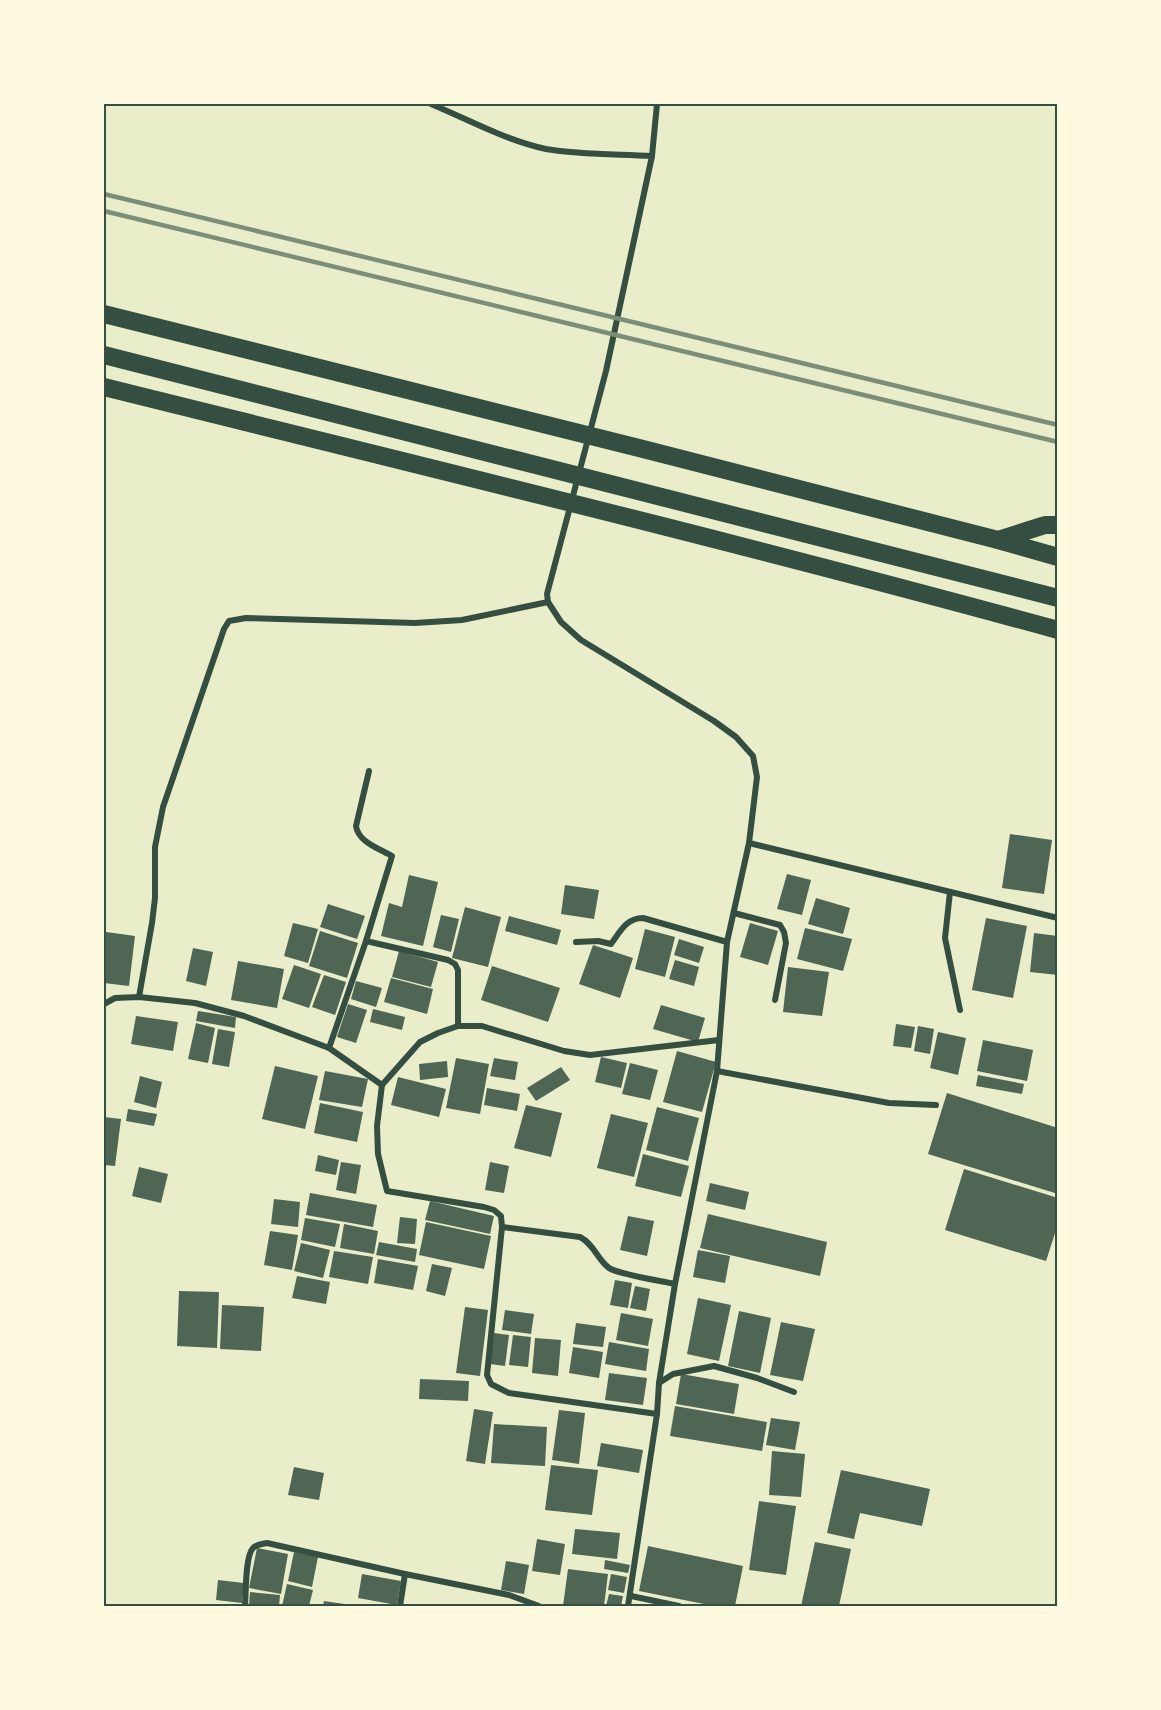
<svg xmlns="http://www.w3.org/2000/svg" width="1161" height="1710" font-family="'DM Sans',sans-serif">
<rect width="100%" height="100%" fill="#e9edc9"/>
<g fill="#4f6655">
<polygon points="1010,834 1052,840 1044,894 1002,888"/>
<polygon points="787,874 811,880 802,915 777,909"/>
<polygon points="409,875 438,882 423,946 381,936 389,903 402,907"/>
<polygon points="565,885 599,890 594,919 561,914"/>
<polygon points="816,898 850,908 843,934 808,924"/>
<polygon points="328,904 365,916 357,939 320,927"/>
<polygon points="465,907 501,917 488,967 452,958"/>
<polygon points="441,915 459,919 451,952 433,947"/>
<polygon points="509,916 561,930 557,945 505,931"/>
<polygon points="986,918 1027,926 1013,998 972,990"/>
<polygon points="293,923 318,929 308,963 284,956"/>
<polygon points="750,923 778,931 768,965 740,957"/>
<polygon points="805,928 852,939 843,971 797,959"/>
<polygon points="645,929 675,937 665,977 635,969"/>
<polygon points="320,931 358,943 347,978 309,966"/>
<polygon points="106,932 135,936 129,986 104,983 104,954"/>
<polygon points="1034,933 1058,936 1058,975 1030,972"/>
<polygon points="679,939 704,947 699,963 674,955"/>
<polygon points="593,945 633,958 620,998 579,984"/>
<polygon points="193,948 213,952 206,986 186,981"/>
<polygon points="399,951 438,962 431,987 392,977"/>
<polygon points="675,960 699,967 694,986 669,979"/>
<polygon points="238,961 284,969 277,1008 231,1000"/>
<polygon points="294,965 321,974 309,1008 282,999"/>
<polygon points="492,966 560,988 548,1022 481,1000"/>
<polygon points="788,967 829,972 822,1016 783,1012"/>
<polygon points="324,975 346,982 335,1015 312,1007"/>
<polygon points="391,978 433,989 427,1014 384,1002"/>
<polygon points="356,981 382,988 376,1007 351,999"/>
<polygon points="348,1004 367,1010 356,1043 337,1037"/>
<polygon points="661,1005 705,1018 698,1042 653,1029"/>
<polygon points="373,1009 405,1017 402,1030 370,1022"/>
<polygon points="198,1011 236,1017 235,1028 196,1021"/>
<polygon points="136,1016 178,1022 173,1051 131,1044"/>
<polygon points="196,1023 215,1028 208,1063 188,1059"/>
<polygon points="896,1024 915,1027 911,1048 893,1046"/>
<polygon points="918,1026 934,1029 930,1054 914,1051"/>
<polygon points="218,1029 235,1032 229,1067 212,1064"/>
<polygon points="938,1032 966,1038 958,1075 930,1068"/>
<polygon points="983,1040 1033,1050 1027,1081 977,1071"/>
<polygon points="677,1051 716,1062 702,1112 663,1102"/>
<polygon points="601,1057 627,1063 621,1088 595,1082"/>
<polygon points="456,1058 489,1064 480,1114 446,1108"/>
<polygon points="494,1058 518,1062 515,1080 490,1076"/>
<polygon points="447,1061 448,1077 420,1080 419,1064"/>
<polygon points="630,1063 658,1070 650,1100 622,1094"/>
<polygon points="275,1066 318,1076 305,1129 262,1119"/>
<polygon points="561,1067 570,1080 536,1101 527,1088"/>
<polygon points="325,1071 368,1079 362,1107 319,1100"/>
<polygon points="978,1075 1024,1084 1022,1094 976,1086"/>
<polygon points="140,1076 162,1082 156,1108 134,1102"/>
<polygon points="398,1077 446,1089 439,1117 391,1105"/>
<polygon points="487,1088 520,1094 517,1111 484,1105"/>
<polygon points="947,1093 1058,1128 1058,1194 928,1154"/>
<polygon points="320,1103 363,1112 357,1142 314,1133"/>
<polygon points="526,1105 562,1113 551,1157 514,1148"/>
<polygon points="657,1107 699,1118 688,1161 646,1150"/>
<polygon points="128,1109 157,1114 154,1126 126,1121"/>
<polygon points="611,1114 648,1123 634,1177 597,1168"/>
<polygon points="104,1117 121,1119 115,1166 104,1165"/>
<polygon points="643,1154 689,1166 681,1197 635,1186"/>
<polygon points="318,1155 339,1160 336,1175 315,1171"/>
<polygon points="341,1162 361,1165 356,1194 336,1190"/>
<polygon points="490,1162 509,1166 504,1193 485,1190"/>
<polygon points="139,1167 168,1174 161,1203 132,1196"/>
<polygon points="964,1169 1058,1198 1058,1224 1046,1261 945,1230"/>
<polygon points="710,1183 749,1192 745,1210 706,1201"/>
<polygon points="310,1193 377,1205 373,1227 306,1215"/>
<polygon points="274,1199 300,1202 298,1227 271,1224"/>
<polygon points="430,1201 494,1216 490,1234 425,1220"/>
<polygon points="708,1214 827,1242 820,1276 700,1248"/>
<polygon points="628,1216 654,1221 647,1256 620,1250"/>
<polygon points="400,1217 417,1219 415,1244 397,1243"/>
<polygon points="305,1218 340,1224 335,1247 301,1240"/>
<polygon points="426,1222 491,1236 484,1269 419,1255"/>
<polygon points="344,1224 378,1231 374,1254 340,1248"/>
<polygon points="270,1231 298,1235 292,1270 264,1265"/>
<polygon points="379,1242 417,1249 415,1262 376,1255"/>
<polygon points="301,1243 330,1250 323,1278 294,1271"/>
<polygon points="698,1250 730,1256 725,1283 693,1277"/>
<polygon points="334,1251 373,1257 368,1284 329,1277"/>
<polygon points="378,1259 418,1266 413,1290 374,1283"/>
<polygon points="432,1264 452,1268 445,1296 426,1291"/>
<polygon points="297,1276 330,1282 326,1304 292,1298"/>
<polygon points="615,1280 632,1283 628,1308 610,1305"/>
<polygon points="635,1286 650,1289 646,1311 630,1308"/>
<polygon points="179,1291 219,1292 217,1348 177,1346"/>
<polygon points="698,1298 731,1305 719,1361 687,1354"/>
<polygon points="222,1305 264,1307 261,1351 220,1349"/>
<polygon points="465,1307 488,1310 480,1376 456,1373"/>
<polygon points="505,1310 534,1314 531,1334 502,1330"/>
<polygon points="739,1311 771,1318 760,1373 728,1366"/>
<polygon points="621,1313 653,1319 648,1346 616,1340"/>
<polygon points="781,1322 815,1329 803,1381 770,1375"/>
<polygon points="576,1323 606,1327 603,1347 573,1344"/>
<polygon points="494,1333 509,1335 505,1366 490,1364"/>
<polygon points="513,1335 531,1337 528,1367 509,1365"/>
<polygon points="535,1338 561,1340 558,1376 532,1373"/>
<polygon points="609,1342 649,1349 646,1371 605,1364"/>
<polygon points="573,1347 603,1352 599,1378 569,1373"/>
<polygon points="609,1373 647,1378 643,1405 605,1400"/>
<polygon points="681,1374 739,1384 734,1414 676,1404"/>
<polygon points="420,1379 469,1381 468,1401 419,1399"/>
<polygon points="675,1406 767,1422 762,1451 670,1436"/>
<polygon points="474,1409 493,1412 485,1464 466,1461"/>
<polygon points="559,1410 585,1413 579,1464 552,1460"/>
<polygon points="771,1418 800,1422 795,1450 766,1445"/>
<polygon points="494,1424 547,1427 545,1466 491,1463"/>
<polygon points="601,1443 643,1450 639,1473 597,1466"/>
<polygon points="772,1451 805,1454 801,1497 769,1495"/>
<polygon points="551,1465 598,1470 592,1515 545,1510"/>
<polygon points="294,1467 324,1473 319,1500 288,1495"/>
<polygon points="841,1470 930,1489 922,1526 860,1513 854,1539 827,1533"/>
<polygon points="759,1501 796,1506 786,1575 749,1570"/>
<polygon points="575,1529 620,1533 617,1559 572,1554"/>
<polygon points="537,1539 565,1544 560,1575 532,1571"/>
<polygon points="815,1542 851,1549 839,1606 801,1606"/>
<polygon points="648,1546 743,1566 735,1606 714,1606 639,1591"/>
<polygon points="257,1548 288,1554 281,1594 249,1588"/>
<polygon points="294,1552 318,1557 312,1587 288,1581"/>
<polygon points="605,1560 630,1565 628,1573 604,1569"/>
<polygon points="506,1561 529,1565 524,1594 501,1590"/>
<polygon points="568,1569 608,1574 604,1606 563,1606"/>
<polygon points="362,1574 401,1581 397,1605 358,1598"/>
<polygon points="611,1574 627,1577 624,1593 608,1590"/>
<polygon points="218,1580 244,1583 242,1603 216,1600"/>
<polygon points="287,1584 313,1590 309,1606 282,1606"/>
<polygon points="250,1592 280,1595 279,1606 249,1606"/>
<polygon points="609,1594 623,1596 621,1606 606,1606"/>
<polygon points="324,1601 351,1605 351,1606 323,1606"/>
</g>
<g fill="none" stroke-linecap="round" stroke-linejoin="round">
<g stroke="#344e41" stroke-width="6">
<path d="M431 104C467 119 507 141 546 149 581 155 617 154 652 156"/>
<polyline points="749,843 1058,918"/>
<polyline points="950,892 945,938 960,1010"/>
<polyline points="734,913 780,925 784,932 786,943 775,1000"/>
<polyline points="366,941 448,960 455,964 458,970 458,1026"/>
<path d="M576 942 598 941 611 944C620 932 626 918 643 918L727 942"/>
<polyline points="139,997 152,923 155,898 155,847 163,807 224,629 229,621 246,618 415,623 462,620 548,602"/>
<polyline points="104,1004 115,998 139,997 195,1003 244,1016 329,1048 382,1085"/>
<path d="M329 1048 366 941 392 856C380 849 358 842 356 826L369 771"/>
<polyline points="717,1071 889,1103 936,1105"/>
<path d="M502 1227 580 1237C594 1244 597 1259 609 1268 617 1274 662 1281 675 1284"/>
<polyline points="659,1383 673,1374 714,1366 757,1378 794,1392"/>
<polyline points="657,1414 509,1393 491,1384 487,1375 502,1227 501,1216 494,1210 484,1207 387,1191 378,1154 377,1126 382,1085 420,1042 438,1033 458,1026 482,1026 564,1051 590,1055 719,1040"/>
<polyline points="631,1596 679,1606"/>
<path d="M245 1606C246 1594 245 1556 253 1548 257 1544 262 1544 267 1543L405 1574 509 1595 539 1606"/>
<polyline points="400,1606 405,1574"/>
<polyline points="628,1606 657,1414 659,1383 675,1284 717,1071 727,942 749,843 757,777 753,756 736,737 714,721 581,640 561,622 548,602 547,594 606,371 652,156 657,104"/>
</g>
<g stroke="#344e41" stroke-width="18">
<polyline points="104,314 643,449 998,540 1058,557"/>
<polyline points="104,355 1058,598"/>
<path d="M104 387C422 466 741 543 1058 630"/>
<polyline points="998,540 1045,525 1058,525"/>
</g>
<g stroke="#7c8e77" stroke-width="4.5">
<polyline points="104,194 1058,425"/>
<polyline points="104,211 1058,442"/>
</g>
</g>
<rect width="1161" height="1710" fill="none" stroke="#fefae0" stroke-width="210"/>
<rect x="105" y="105" width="951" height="1500" fill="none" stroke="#344e41" stroke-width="2"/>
</svg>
